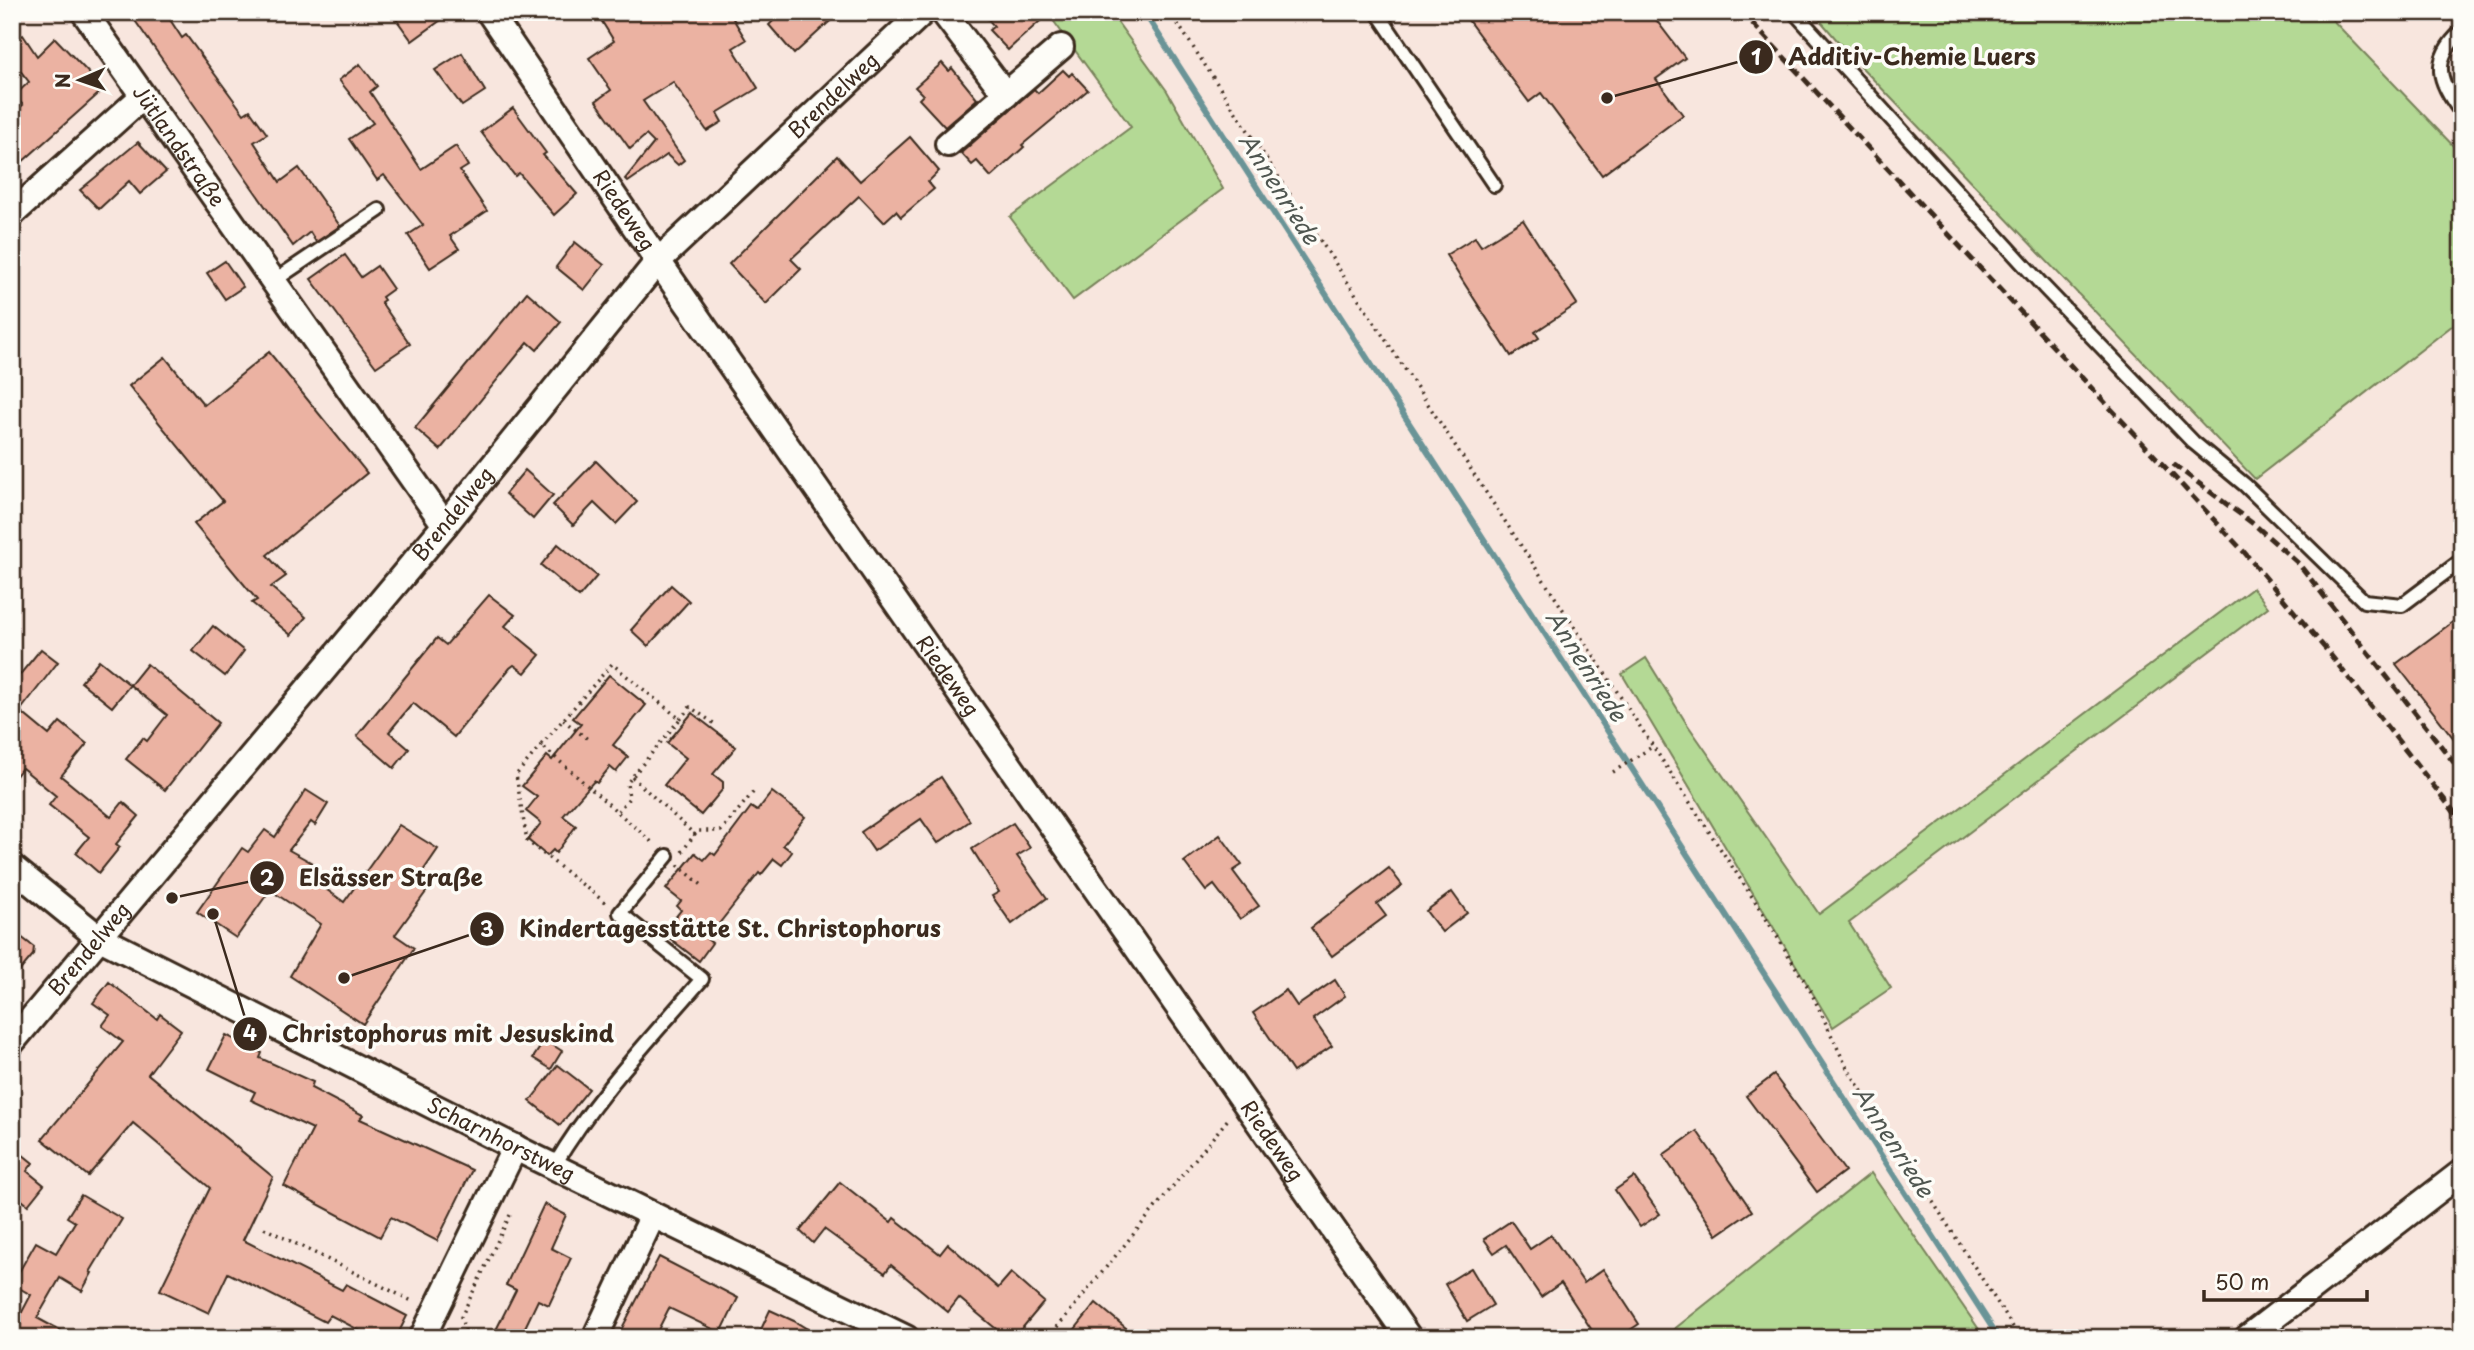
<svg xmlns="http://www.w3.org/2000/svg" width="2474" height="1350" font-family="'Playpen Sans',sans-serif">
<rect width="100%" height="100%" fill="#f8e6de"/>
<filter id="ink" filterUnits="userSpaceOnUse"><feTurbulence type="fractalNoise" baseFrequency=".0143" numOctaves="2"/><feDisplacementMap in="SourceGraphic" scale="14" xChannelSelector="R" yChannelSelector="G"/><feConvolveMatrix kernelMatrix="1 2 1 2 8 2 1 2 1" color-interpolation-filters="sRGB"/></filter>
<g filter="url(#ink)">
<g fill="#b4d995" stroke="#78825a" stroke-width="2">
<polygon points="1047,12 1110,12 1167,91 1223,189 1073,300 1010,217 1131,127"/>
<polygon points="1813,12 2325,12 2462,155 2462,318 2255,479 1848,53"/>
<polygon points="2253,588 2268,607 1849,923 1891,988 1833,1027 1622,674 1646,658 1685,721 1819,914"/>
<polygon points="1871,1173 1985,1338 1663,1338"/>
</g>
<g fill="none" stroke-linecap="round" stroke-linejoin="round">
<polyline stroke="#6a9497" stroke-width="6" points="1144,12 1999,1338"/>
</g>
<g fill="#ebb2a2" stroke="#3b2a1e" stroke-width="2">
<polygon points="129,12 165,12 182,38 186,35 244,114 250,110 267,134 254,142 280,182 299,168 340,226 316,242 310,232 293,246"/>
<polygon points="406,12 452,12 412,41 396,19"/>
<polygon points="596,12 729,12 746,40 733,48 758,88 717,113 722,122 707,131 673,82 643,101 684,160 678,165 667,155 628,182 625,179 654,143 646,135 630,149 596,101 611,90 589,58 614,41"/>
<polygon points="782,12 840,12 794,54 769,25"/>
<polygon points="982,12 1050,12 1008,50 989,30 994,26"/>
<polygon points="1462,12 1650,12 1685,58 1656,79 1683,115 1602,175 1541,93 1529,102"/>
<polygon points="23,35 37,56 55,38 104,89 21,163 12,153 12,114 23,105 14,96 29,82 12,60 12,42"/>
<polygon points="462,53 485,91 462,106 435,70"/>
<polygon points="942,63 949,71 952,68 977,99 945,127 919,99 923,95 915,87"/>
<polygon points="360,64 377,86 370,92 421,169 456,146 468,166 460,171 487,211 450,236 459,249 430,268 408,235 423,225 384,175 377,180 349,139 373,123 339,80"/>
<polygon points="1063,70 1069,76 1072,73 1088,90 1022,145 1024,147 991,177 977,161 972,165 961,153 1034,89 1038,93"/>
<polygon points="513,108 546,153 543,155 577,194 554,215 519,173 515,176 481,132"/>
<polygon points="910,137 939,171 928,182 934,189 901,217 896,211 884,222 859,196 791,259 801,269 766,304 729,264 837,156 860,181"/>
<polygon points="138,142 166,172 140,194 129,181 99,209 80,190"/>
<polygon points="1523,220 1577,304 1535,332 1539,338 1511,356 1446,255 1475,237 1481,246"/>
<polygon points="575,242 604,265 584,290 556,267"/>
<polygon points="345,255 361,277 377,266 393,289 382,297 384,300 381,302 410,344 376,367 311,279"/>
<polygon points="225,261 243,287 225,299 207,273"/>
<polygon points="527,292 561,322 537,350 528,342 440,450 415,428"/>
<polygon points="269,352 367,473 267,555 286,576 271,587 306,617 291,635 252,603 257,600 194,524 223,501 129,386 165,357 204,405"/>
<polygon points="596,461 637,502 616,524 594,503 573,525 553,505"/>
<polygon points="525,470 553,495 533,519 505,494"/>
<polygon points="558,544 597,576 579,597 541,565"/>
<polygon points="671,585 689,601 648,646 631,630"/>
<polygon points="489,595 515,615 505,626 540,655 525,673 514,665 510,668 454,737 413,703 389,732 409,749 394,768 357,736 437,638 446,645"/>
<polygon points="2462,615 2462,749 2396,664"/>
<polygon points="213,626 244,651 225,676 193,651"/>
<polygon points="41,649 58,662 20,711 49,735 60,722 87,744 61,776 111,817 123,802 139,816 116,844 120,847 99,873 76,853 89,837 49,805 56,796 22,768 12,781 12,684"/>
<polygon points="99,660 130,685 112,707 81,682"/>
<polygon points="147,664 218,723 165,790 126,759 143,738 147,741 167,715 130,685"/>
<polygon points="609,675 646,705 613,745 628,757 616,772 610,767 597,783 594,781 563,816 576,826 556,853 553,850 547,856 528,840 541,823 526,811 537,797 522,786 547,756 552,760 581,724 573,718"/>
<polygon points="692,713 736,747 713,774 723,782 723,789 701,815 664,785 686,758 667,743"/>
<polygon points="941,777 970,821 938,843 921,819 874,851 861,832"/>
<polygon points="306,790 328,804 315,825 311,822 289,850 314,864 305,874 344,902 399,825 438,849 419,877 431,885 395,935 414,948 363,1024 290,976 321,924 270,890 236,938 197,912 242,848 248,852 265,830 275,837"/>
<polygon points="772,792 805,817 783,845 792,852 782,865 774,859 761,875 759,873 707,939 712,943 699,961 663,933 681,910 677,906 681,901 666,889 695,853 704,860 711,852 715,855 751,807 757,811"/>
<polygon points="1013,823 1030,848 1017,856 1047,898 1012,924 992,896 999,892 972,849"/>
<polygon points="1220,835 1242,865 1233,871 1259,906 1240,919 1214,885 1206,891 1184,862"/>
<polygon points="1389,868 1402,885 1377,904 1386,916 1332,956 1311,928"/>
<polygon points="1452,892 1467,913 1442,932 1426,911"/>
<polygon points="12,930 34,947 33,955 12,980"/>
<polygon points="1335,980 1345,996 1313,1019 1332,1046 1293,1072 1253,1013 1286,990 1297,1006"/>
<polygon points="109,982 157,1019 160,1014 181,1030 148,1074 273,1177 243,1240 342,1290 346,1284 407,1316 396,1338 374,1338 330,1315 325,1322 228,1273 209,1313 160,1290 210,1188 133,1123 88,1176 42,1139 123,1042 102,1026 110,1015 93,1003"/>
<polygon points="226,1035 262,1053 260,1058 313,1082 311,1088 363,1115 360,1119 472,1170 437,1241 391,1217 380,1237 284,1186 313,1129 251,1100 255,1092 209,1069"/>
<polygon points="545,1040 562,1051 551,1069 533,1058"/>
<polygon points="558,1065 589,1089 560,1125 530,1101"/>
<polygon points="1774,1075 1845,1171 1817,1192 1746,1096"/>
<polygon points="1697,1131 1752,1211 1717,1235 1663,1155"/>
<polygon points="12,1146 33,1163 27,1171 44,1185 28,1205 12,1192"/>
<polygon points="1634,1177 1660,1214 1640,1227 1615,1190"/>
<polygon points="840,1182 891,1222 894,1218 940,1254 948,1244 998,1288 1011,1273 1044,1302 1014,1338 1007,1338 959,1298 948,1312 891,1265 885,1273 824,1229 813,1243 800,1231"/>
<polygon points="81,1195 122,1219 90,1272 92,1273 82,1291 60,1278 37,1318 74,1338 12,1338 12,1331 31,1295 12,1284 36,1242 56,1253 75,1222 67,1217"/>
<polygon points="544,1204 566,1215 551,1248 571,1258 549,1305 538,1300 520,1338 492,1338 516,1290 506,1285"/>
<polygon points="1511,1221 1530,1249 1551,1235 1584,1283 1603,1269 1639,1324 1618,1338 1597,1338 1561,1283 1541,1297 1506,1245 1494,1253 1484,1239"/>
<polygon points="659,1257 738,1298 721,1333 669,1308 654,1338 636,1338 621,1330"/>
<polygon points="1471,1268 1493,1305 1467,1321 1445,1284"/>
<polygon points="1096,1303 1138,1338 1068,1338"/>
<polygon points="770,1310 794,1321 822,1338 757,1338"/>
</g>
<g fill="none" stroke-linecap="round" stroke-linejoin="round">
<defs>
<g id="lane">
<polyline points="1377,12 1494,185"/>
<polyline points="1794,12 2044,287 2193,442 2245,485 2364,601 2402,605 2462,560"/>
<path d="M2462 31C2430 60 2438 82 2462 113"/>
<polyline points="272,282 379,210"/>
<path d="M554 1166C594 1098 650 1039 702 979L620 913 667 856"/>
</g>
<g id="street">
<path id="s1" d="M84 12 445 525"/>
<path id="s2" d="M489 12 658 261 1409 1338"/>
<polyline points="943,12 1006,95"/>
<polyline points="948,144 1061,47"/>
<polyline points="12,214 142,97"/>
<path id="s3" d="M12 867 98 937 532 1156 906 1338"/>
<path id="s4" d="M12 1042 445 525 658 261 923 12"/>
<polyline points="422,1338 515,1147"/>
<polyline points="595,1338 653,1215"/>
<polyline points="2247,1338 2462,1172"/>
</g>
</defs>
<use href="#lane" stroke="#3b2a1e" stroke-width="18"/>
<use href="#street" stroke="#3b2a1e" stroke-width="30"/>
<g stroke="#3b2a1e" stroke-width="3.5" stroke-dasharray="2 5" stroke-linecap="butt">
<polyline points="1170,12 1762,912 1811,992 1846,1066 2020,1338"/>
<polyline points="680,719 690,707 715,724"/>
<polyline points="563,720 589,740"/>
<polyline points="541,745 516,775 527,841 607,904"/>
<polyline points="1613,772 1652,747"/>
<polyline points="632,777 695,835"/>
<polyline points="618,811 629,798 627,783 680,719 612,664 541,745 654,844"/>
<polyline points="682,852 697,831 721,831 755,790"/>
<polyline points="678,865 703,886"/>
<polyline points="264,1228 414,1302"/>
<polyline points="234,1331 247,1338"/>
<polyline points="467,1338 461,1317 511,1213"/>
<polyline points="1048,1338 1229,1118"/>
</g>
<use href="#lane" stroke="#fdfcf7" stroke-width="12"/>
<use href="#street" stroke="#fdfcf7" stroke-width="24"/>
<g stroke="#3b2a1e" stroke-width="5" stroke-dasharray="10 5" stroke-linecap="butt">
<polyline points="1742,12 2244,552 2329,653 2462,822"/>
<polyline points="2173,464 2256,526 2299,564 2462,773"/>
</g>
</g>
</g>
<g text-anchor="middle" stroke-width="7" stroke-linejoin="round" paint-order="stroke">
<g font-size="21" fill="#3b2a1e" stroke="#fdfcf7">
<text dy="7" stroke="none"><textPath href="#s4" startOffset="1255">Brendelweg</textPath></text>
<text dy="7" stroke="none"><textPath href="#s1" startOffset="164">Jütlandstraße</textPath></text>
<text dy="7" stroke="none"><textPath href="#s2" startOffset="240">Riedeweg</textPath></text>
<text dy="7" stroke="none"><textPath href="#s4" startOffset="688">Brendelweg</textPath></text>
<text dy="7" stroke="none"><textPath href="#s2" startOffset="807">Riedeweg</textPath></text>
<text dy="7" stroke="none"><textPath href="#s4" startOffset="121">Brendelweg</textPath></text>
<text dy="7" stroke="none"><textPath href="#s3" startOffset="562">Scharnhorstweg</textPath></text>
<text dy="7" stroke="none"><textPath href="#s2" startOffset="1374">Riedeweg</textPath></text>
</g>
<g font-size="23" font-style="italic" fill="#4f5650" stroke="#fdfcf7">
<text transform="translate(1279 189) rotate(57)" y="8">Annenriede</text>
<text transform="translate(1586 666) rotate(57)" y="8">Annenriede</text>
<text transform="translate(1893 1142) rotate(57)" y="8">Annenriede</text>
</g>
</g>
<path fill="none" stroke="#3b2a1e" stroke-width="2.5" d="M1607 98L1756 57M172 898L267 878M344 978L487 929M213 914L250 1034"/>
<g fill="#3b2a1e" stroke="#fdfcf7" stroke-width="2.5">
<circle cx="1607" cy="98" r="7"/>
<circle cx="172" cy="898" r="7"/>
<circle cx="344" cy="978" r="7"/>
<circle cx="213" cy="914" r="7"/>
<circle cx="1756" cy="57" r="18"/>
<circle cx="267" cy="878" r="18"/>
<circle cx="487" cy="929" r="18"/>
<circle cx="250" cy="1034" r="18"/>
</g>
<g font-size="21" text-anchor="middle" font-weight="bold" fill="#fff">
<text x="1756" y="65">1</text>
<text x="267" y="886">2</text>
<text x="487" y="937">3</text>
<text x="250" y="1041">4</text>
</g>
<g font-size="23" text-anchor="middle" font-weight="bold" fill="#3b2a1e" stroke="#fdfcf7" stroke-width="7" stroke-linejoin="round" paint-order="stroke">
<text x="1912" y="65">Additiv-Chemie Luers</text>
<text x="391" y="886">Elsässer Straße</text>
<text x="730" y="937">Kindertagesstätte St. Christophorus</text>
<text x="448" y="1042">Christophorus mit Jesuskind</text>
</g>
<rect width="2474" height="1350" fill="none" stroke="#fdfcf7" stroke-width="42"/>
<rect x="21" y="21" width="2432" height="1308" fill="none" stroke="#3b2a1e" stroke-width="2.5" filter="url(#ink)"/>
<g transform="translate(80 80) rotate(268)" stroke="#fdfcf7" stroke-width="5" paint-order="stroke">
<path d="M0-5L12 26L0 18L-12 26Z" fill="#3b2a1e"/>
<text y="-10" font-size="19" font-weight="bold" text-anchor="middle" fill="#3b2a1e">N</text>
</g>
<path d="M2204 1290v10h163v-10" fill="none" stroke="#3b2a1e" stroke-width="3.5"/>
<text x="2215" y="1290" font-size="21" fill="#3b2a1e" stroke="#fdfcf7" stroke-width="5" paint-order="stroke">50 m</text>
</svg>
